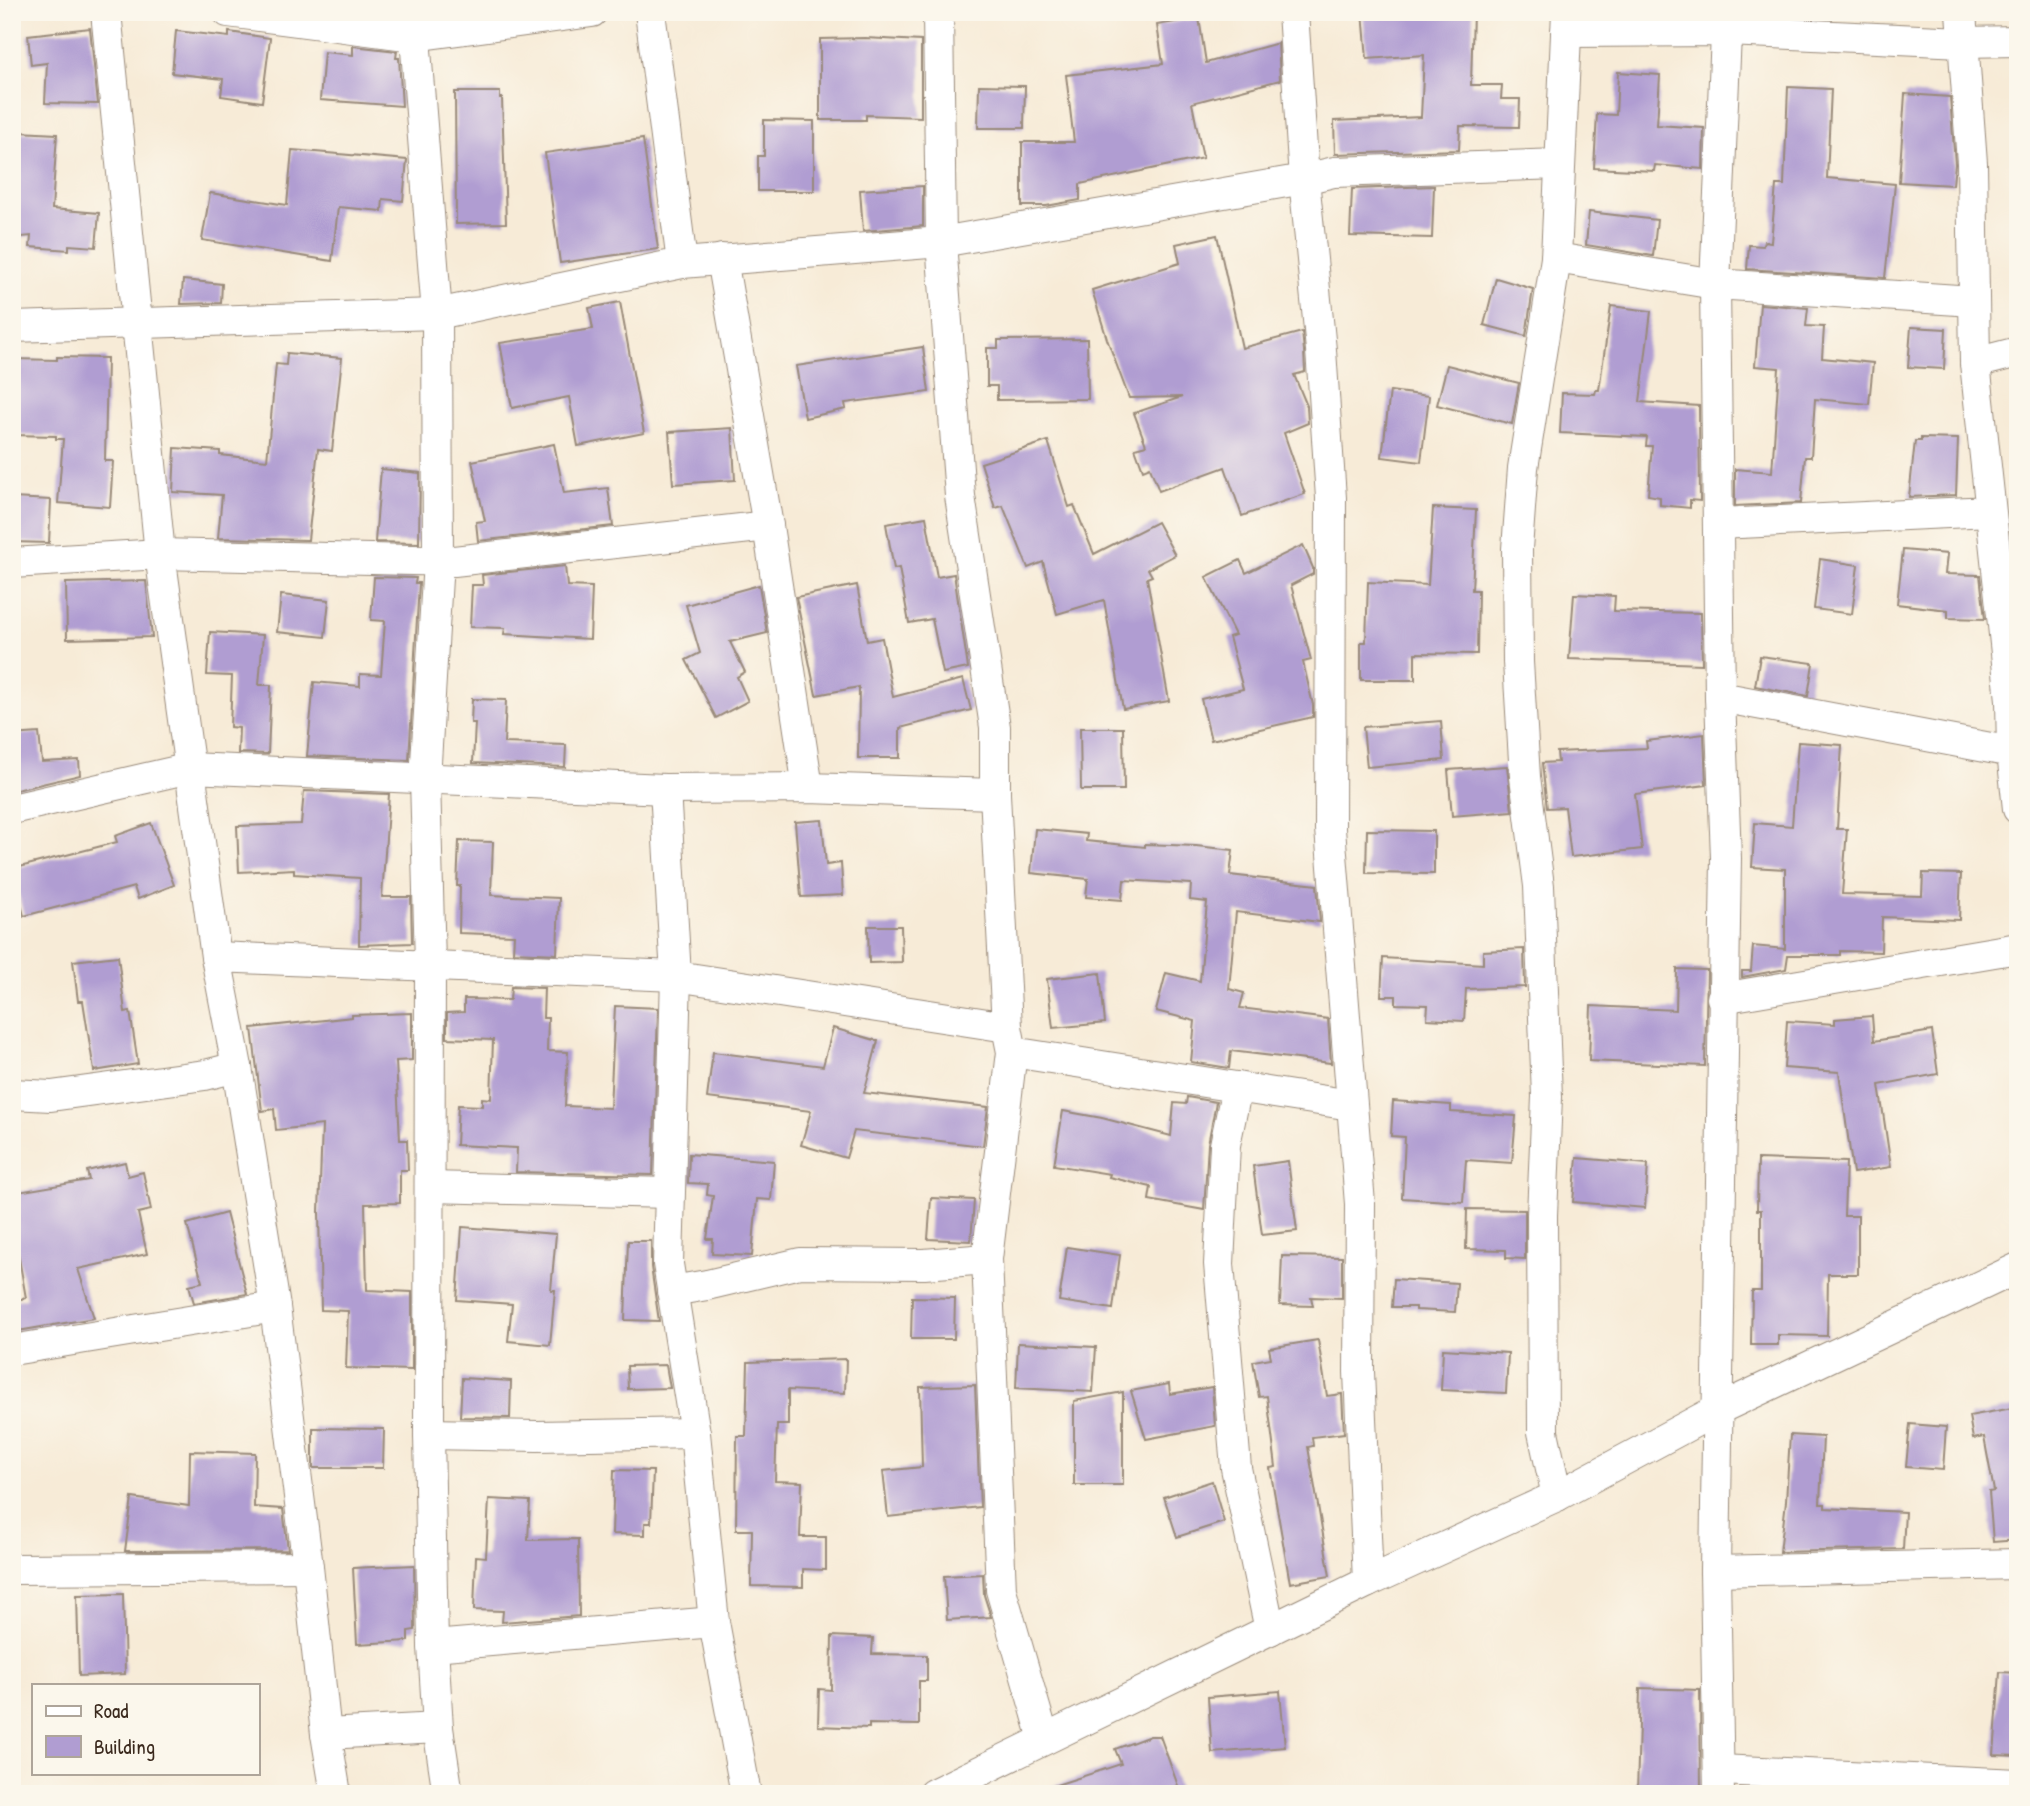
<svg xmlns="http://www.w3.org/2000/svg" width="2030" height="1806" font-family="'Patrick Hand',sans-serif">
<rect width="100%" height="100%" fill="#fbf7ec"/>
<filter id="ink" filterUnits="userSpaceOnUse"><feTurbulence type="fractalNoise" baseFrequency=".0143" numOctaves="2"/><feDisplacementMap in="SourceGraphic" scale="14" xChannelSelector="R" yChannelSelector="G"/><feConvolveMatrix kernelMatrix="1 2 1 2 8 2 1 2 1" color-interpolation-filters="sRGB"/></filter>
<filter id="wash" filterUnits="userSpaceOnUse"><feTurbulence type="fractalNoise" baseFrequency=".00686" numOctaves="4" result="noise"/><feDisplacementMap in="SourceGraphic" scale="28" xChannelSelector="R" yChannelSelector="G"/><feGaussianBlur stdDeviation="1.57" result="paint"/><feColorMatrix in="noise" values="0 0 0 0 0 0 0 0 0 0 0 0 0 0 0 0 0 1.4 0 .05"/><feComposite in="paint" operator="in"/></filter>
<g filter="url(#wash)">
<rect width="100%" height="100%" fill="#f7ebd7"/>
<g id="blocks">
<g fill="#b09dd2">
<polygon points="1363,12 1473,12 1471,85 1502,85 1501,99 1520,99 1519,127 1460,126 1459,150 1335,154 1334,121 1421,117 1424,55 1367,59"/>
<polygon points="1199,18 1206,63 1278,43 1280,80 1192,103 1203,158 1080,184 1080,200 1046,206 1022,206 1022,142 1074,142 1066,75 1163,64 1157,25"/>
<polygon points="90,28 98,104 45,103 47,63 31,65 28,35"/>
<polygon points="176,31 229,37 229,32 270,38 262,102 221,96 223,79 172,73"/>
<polygon points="865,38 921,41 921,117 866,115 866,120 820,120 820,39"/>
<polygon points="353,46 397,51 396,58 399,58 402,106 320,100 324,52 353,55"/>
<polygon points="1618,72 1660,75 1657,125 1704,128 1703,169 1655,165 1654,171 1594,168 1597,114 1616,115"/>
<polygon points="979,85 1025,86 1024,128 978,128"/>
<polygon points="1788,87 1831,89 1827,178 1895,184 1885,278 1747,269 1749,245 1763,246 1764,241 1771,242 1776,185 1784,185"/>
<polygon points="455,92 500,92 500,98 502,98 506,223 456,224"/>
<polygon points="1905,94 1950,97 1955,164 1953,185 1899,182"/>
<polygon points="764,120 814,121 814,191 758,191 758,156 764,156"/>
<polygon points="19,132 57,134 52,209 99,213 96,247 69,245 69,250 30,247 31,236 12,238 12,142 18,142"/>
<polygon points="643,139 658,249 560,263 545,153"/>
<polygon points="292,150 407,160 403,201 383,199 382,211 338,207 332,261 202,240 210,193 287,205"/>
<polygon points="923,186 923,226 863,231 860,190"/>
<polygon points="1434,186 1432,238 1350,236 1352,189"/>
<polygon points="1589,212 1657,220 1653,256 1586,245"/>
<polygon points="1217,235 1242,348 1302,332 1304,351 1305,372 1294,375 1307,406 1308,423 1284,433 1305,494 1242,516 1225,467 1159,491 1150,467 1143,470 1135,448 1146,445 1134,413 1182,397 1129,398 1107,339 1092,290 1180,263 1176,244"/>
<polygon points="1496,278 1533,289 1526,336 1484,325"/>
<polygon points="183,280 222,284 221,303 181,304"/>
<polygon points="620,302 644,433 578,446 569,397 512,408 500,343 593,329 589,308"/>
<polygon points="1760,304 1808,308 1806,326 1824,327 1822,358 1873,363 1869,404 1815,399 1811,457 1805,457 1801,503 1735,506 1735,469 1772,472 1779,368 1755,366"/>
<polygon points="1611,306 1651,311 1640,402 1699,406 1700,501 1690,500 1690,508 1660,505 1660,497 1648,495 1652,446 1646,446 1647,437 1560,433 1562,393 1595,394 1596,390 1599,390"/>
<polygon points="1911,327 1946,329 1944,369 1908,367"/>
<polygon points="1087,339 1088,399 997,400 997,386 987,386 987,348 998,348 998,340"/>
<polygon points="923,347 929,392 845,403 846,409 805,418 796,366"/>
<polygon points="287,353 342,358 332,451 318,449 308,540 218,538 222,495 173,492 175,448 220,451 220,455 267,460 276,364 286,365"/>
<polygon points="57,357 107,358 105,461 113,461 110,507 58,503 63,439 56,439 56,436 12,435 12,359 57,360"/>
<polygon points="1447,365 1519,383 1512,424 1437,405"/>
<polygon points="1390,391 1429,396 1421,462 1382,457"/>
<polygon points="732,428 735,480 673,484 669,432"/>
<polygon points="1921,438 1958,439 1956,495 1909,497 1915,441 1921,441"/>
<polygon points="1048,441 1069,507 1074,505 1094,554 1157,522 1175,555 1148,569 1152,576 1147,578 1169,701 1123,709 1104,600 1057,614 1043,562 1028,568 1003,506 995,508 981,463"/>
<polygon points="554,444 564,493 608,488 613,526 478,541 476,522 485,521 472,461"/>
<polygon points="381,469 420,473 419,543 375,542"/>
<polygon points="12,498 51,500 49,543 12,542"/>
<polygon points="1433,508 1476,510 1472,590 1478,590 1477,654 1415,653 1415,680 1361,680 1361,642 1366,642 1368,582 1428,585"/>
<polygon points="926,517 937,577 954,574 968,668 943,673 932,619 909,623 899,568 894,569 886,524"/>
<polygon points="1303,545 1313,568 1313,574 1291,585 1311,660 1303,662 1313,705 1313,717 1211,740 1201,699 1243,689 1229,637 1235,635 1206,577 1240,560 1246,573"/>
<polygon points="1903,550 1947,554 1945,574 1980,575 1985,619 1948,618 1948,610 1897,604"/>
<polygon points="1820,559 1858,565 1852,614 1814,609"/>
<polygon points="565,566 567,586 592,587 590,639 504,634 505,628 470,627 472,585 483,585 482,575"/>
<polygon points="374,577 416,578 415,583 419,583 409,760 307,756 314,682 360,686 360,674 381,675 385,621 371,620"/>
<polygon points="146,581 152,637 67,639 66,583"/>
<polygon points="759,585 767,633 730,642 745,672 737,677 748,701 716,718 686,660 700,653 686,605"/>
<polygon points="857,585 867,641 882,638 893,697 963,679 971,710 900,728 900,758 858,758 859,687 816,695 796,597"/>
<polygon points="1574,594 1615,596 1614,611 1701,613 1702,664 1569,659"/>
<polygon points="281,595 329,600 325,637 277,632"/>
<polygon points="210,632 263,635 259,685 271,685 268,754 238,753 239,728 230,727 232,676 207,675"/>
<polygon points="1760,656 1813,663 1808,696 1755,686"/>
<polygon points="472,699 506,700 504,743 566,745 565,767 473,763 475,723 471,723"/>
<polygon points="1441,721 1444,760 1367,767 1363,727"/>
<polygon points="1080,728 1123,728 1124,790 1081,790"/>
<polygon points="39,733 42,762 79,760 80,775 12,791 12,735"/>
<polygon points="1704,734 1706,785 1635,794 1642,849 1571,857 1565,807 1547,808 1542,763 1558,762 1557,752 1647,748 1646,741"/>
<polygon points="1798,742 1842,745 1837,829 1847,829 1842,894 1922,896 1923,873 1961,874 1959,920 1882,917 1881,952 1840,951 1840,955 1788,955 1786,969 1742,977 1742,971 1751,971 1753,946 1785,949 1785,869 1752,867 1755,823 1792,826"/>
<polygon points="1507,766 1512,811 1452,816 1448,770"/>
<polygon points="304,791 389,794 382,897 411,897 412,943 359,945 360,878 294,874 294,869 239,872 237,826 301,824"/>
<polygon points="822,820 826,865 841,863 843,895 801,897 795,822"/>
<polygon points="151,823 174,885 138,899 134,887 24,916 12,869 117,842 115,836"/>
<polygon points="1035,829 1087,834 1086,841 1145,847 1145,844 1196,846 1233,850 1230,875 1317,885 1320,922 1236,912 1229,989 1244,993 1240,1008 1328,1019 1331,1063 1231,1051 1229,1068 1191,1062 1195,1021 1156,1011 1166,973 1200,981 1207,902 1190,900 1191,884 1124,880 1122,900 1086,897 1088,879 1031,873"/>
<polygon points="1367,830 1434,831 1434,874 1366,873"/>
<polygon points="459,841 493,842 491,895 559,898 557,954 513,952 514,935 459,933 460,886 457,886"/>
<polygon points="868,926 901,926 902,962 869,963"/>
<polygon points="1524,949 1525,987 1466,989 1464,1021 1427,1019 1428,1005 1396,1004 1396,996 1381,996 1383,958 1483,964 1483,951"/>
<polygon points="118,956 125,1012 130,1011 138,1064 94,1071 83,1001 78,1001 73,961"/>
<polygon points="1677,969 1707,970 1705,1066 1589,1061 1591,1006 1676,1010"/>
<polygon points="1100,973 1105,1023 1053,1028 1047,979"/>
<polygon points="511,987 544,988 543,1018 548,1018 547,1051 568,1052 565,1106 610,1108 615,1006 658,1008 653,1175 516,1172 517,1148 456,1145 458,1105 482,1106 482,1098 491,1099 493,1040 447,1038 447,1013 464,1012 464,999 510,1000"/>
<polygon points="412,1013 412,1060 396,1061 400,1140 407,1140 408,1170 400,1170 400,1203 365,1204 367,1290 412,1292 412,1370 346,1368 348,1311 321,1310 319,1212 322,1125 276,1130 274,1109 262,1111 252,1028 352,1017 352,1015"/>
<polygon points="1872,1016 1874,1041 1932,1031 1938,1074 1879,1085 1891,1167 1853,1173 1839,1072 1784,1068 1787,1021 1835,1024 1835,1019"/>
<polygon points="833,1028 878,1041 864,1093 988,1107 983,1146 854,1131 846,1158 801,1145 811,1111 707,1098 713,1052 823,1066"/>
<polygon points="1187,1097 1216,1102 1208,1144 1204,1210 1149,1200 1151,1187 1109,1177 1110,1174 1054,1165 1063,1111 1102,1118 1171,1136 1174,1103 1186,1104"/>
<polygon points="1393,1101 1451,1105 1451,1112 1516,1116 1512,1163 1466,1160 1463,1202 1402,1198 1405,1137 1391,1136"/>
<polygon points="689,1154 774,1161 771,1200 757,1199 752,1256 712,1254 713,1239 707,1239 713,1196 707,1195 708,1184 688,1183"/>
<polygon points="1577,1158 1648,1164 1645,1208 1573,1202"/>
<polygon points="1758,1159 1846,1162 1844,1216 1858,1216 1858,1274 1828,1274 1827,1336 1778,1335 1778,1345 1751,1345 1752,1291 1761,1291 1761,1210 1757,1210"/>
<polygon points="1288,1161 1297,1231 1262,1235 1253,1166"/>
<polygon points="125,1162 128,1176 143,1172 151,1210 138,1213 147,1254 78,1269 94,1318 12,1332 12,1301 26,1298 12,1218 12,1193 89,1180 87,1171"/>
<polygon points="931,1198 974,1200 971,1241 928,1239"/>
<polygon points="1467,1209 1525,1210 1525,1259 1506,1258 1506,1250 1466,1249"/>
<polygon points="226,1213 247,1294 194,1303 189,1285 202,1282 187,1224"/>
<polygon points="462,1227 556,1234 551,1290 555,1290 550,1345 508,1341 512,1304 457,1300"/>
<polygon points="628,1241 651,1241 651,1267 659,1321 625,1320"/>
<polygon points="1067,1247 1120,1255 1113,1309 1059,1301"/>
<polygon points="1282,1256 1342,1257 1342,1298 1311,1297 1313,1306 1280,1305"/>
<polygon points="1394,1279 1457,1283 1455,1312 1416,1310 1416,1307 1392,1307"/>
<polygon points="912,1297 955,1298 954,1339 911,1339"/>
<polygon points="1318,1340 1327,1396 1342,1394 1344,1433 1312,1437 1313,1446 1308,1447 1330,1576 1290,1583 1270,1468 1276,1467 1267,1396 1259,1397 1253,1361 1271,1358 1269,1348"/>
<polygon points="1018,1343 1096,1347 1093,1392 1016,1388"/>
<polygon points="1443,1349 1508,1353 1506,1393 1441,1390"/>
<polygon points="846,1359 845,1393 788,1390 788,1425 777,1425 775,1481 802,1482 800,1537 826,1537 826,1570 803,1569 803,1587 751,1586 752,1530 736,1530 737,1436 746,1436 748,1362"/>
<polygon points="666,1365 670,1388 628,1389 627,1366"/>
<polygon points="462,1378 511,1381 510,1418 460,1417"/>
<polygon points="1169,1384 1170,1394 1212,1387 1215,1426 1146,1439 1131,1391"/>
<polygon points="975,1385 980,1507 888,1517 883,1471 922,1467 920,1387"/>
<polygon points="1123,1392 1123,1485 1074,1485 1074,1401"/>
<polygon points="2018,1407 2018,1540 1993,1542 1989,1492 1994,1491 1984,1437 1973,1439 1969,1416"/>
<polygon points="1910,1424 1946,1427 1943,1470 1906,1467"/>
<polygon points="313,1428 384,1429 383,1468 313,1468"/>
<polygon points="1790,1435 1823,1437 1820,1504 1825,1504 1825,1508 1905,1512 1903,1549 1780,1552 1786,1501"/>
<polygon points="190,1451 255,1453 254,1507 283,1509 288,1550 125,1551 132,1498 189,1506"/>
<polygon points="614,1470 653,1471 651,1523 645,1523 645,1535 612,1534"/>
<polygon points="1212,1481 1224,1522 1177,1537 1164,1497"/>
<polygon points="489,1499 530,1501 528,1540 578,1539 579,1616 502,1622 503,1611 474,1610 476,1556 486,1557"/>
<polygon points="414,1565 415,1630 408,1631 408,1641 357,1644 353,1568"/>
<polygon points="983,1574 984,1595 991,1617 947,1620 944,1576"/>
<polygon points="123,1594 125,1674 79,1676 77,1595"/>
<polygon points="832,1636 873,1638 872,1654 927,1655 927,1681 919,1681 919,1725 869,1724 869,1728 818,1726 819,1689 831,1690"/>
<polygon points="2000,1672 2018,1673 2018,1756 1994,1755"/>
<polygon points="1640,1688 1700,1690 1701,1794 1637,1794"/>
<polygon points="1280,1691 1285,1747 1212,1753 1208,1697"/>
<polygon points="1150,1736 1160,1736 1181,1794 1045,1794 1044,1789 1121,1764 1115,1749"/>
</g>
</g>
</g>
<g filter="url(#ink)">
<use href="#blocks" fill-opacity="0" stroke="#998a7a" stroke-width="2"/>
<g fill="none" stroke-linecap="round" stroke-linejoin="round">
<defs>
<g id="minor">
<polyline points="106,12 160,554 216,957 237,1067 275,1307 308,1567 326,1734 336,1794"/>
<polyline points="228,12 414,36 592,12"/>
<polyline points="413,12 437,314 438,561 425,779 430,964 429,1434 433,1646 438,1728 448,1794"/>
<polyline points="650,12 682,263"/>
<polyline points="938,12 941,242 960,496 995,727 995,794 1007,1027 1012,1052 987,1259 1001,1590 1044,1739"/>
<polyline points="1293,12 1304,179 1321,350 1331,498 1330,829 1360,1204 1359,1372 1368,1582"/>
<polyline points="1961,12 1972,163 1975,363 2011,700 2012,752 2018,809"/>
<polyline points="1566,32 1727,31 1962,42 2018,41"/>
<polyline points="1556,258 1715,284 1973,301"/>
<polyline points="722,259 768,526 808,788"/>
<polyline points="12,327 437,314 682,263 941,242 1304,179 1334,172 1560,164"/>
<polyline points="1975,363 2018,352"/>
<polyline points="1719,524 1990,511"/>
<polyline points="12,563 160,554 454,561 768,526"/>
<polyline points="1720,697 2012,752"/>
<polyline points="665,789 676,976 668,1264 695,1433 714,1622 746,1794"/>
<polyline points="12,809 190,768 665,789 808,788 995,794"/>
<polyline points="216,957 676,976 1007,1027"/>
<polyline points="1722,998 2018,948"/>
<polyline points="1012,1052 1351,1105"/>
<polyline points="1237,1087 1225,1145 1219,1264 1236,1468 1270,1630"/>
<polyline points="12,1094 51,1096 205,1075 237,1067"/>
<polyline points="430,1187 669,1193"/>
<polyline points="672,1291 707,1285 800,1263 924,1264 987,1259"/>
<polyline points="12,1350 275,1307"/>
<polyline points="429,1434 537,1436 695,1433"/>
<polyline points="1557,1496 1543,1432 1542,1215 1547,1097 1539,886 1525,777 1518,662 1517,549 1523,468 1556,258 1567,12"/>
<polyline points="12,1569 308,1567"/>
<polyline points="1715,1571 2018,1564"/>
<polyline points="433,1646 714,1622"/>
<polyline points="326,1734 438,1728"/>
<polyline points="1720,1770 2018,1784"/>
<polyline points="933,1794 1368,1582 1557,1496 1717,1410 2018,1268"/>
<polyline points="1719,1794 1715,1571 1726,858 1720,697 1715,284 1727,12"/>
</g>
</defs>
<use href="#minor" stroke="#998a7a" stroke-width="32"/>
<use href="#minor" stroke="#fff" stroke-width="30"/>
</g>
</g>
<rect width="2030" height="1806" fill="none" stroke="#fbf7ec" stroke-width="42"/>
<rect x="32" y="1684" width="228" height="91" fill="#fbf7ec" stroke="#aea59a" stroke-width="2"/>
<rect x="46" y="1706" width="35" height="10" fill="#ffffff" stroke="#aea59a" stroke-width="2"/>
<text x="94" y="1718" font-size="21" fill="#3b2a1e">Road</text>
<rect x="46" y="1736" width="35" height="21" fill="#b09dd2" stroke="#aea59a" stroke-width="2"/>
<text x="94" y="1754" font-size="21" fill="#3b2a1e">Building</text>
</svg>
